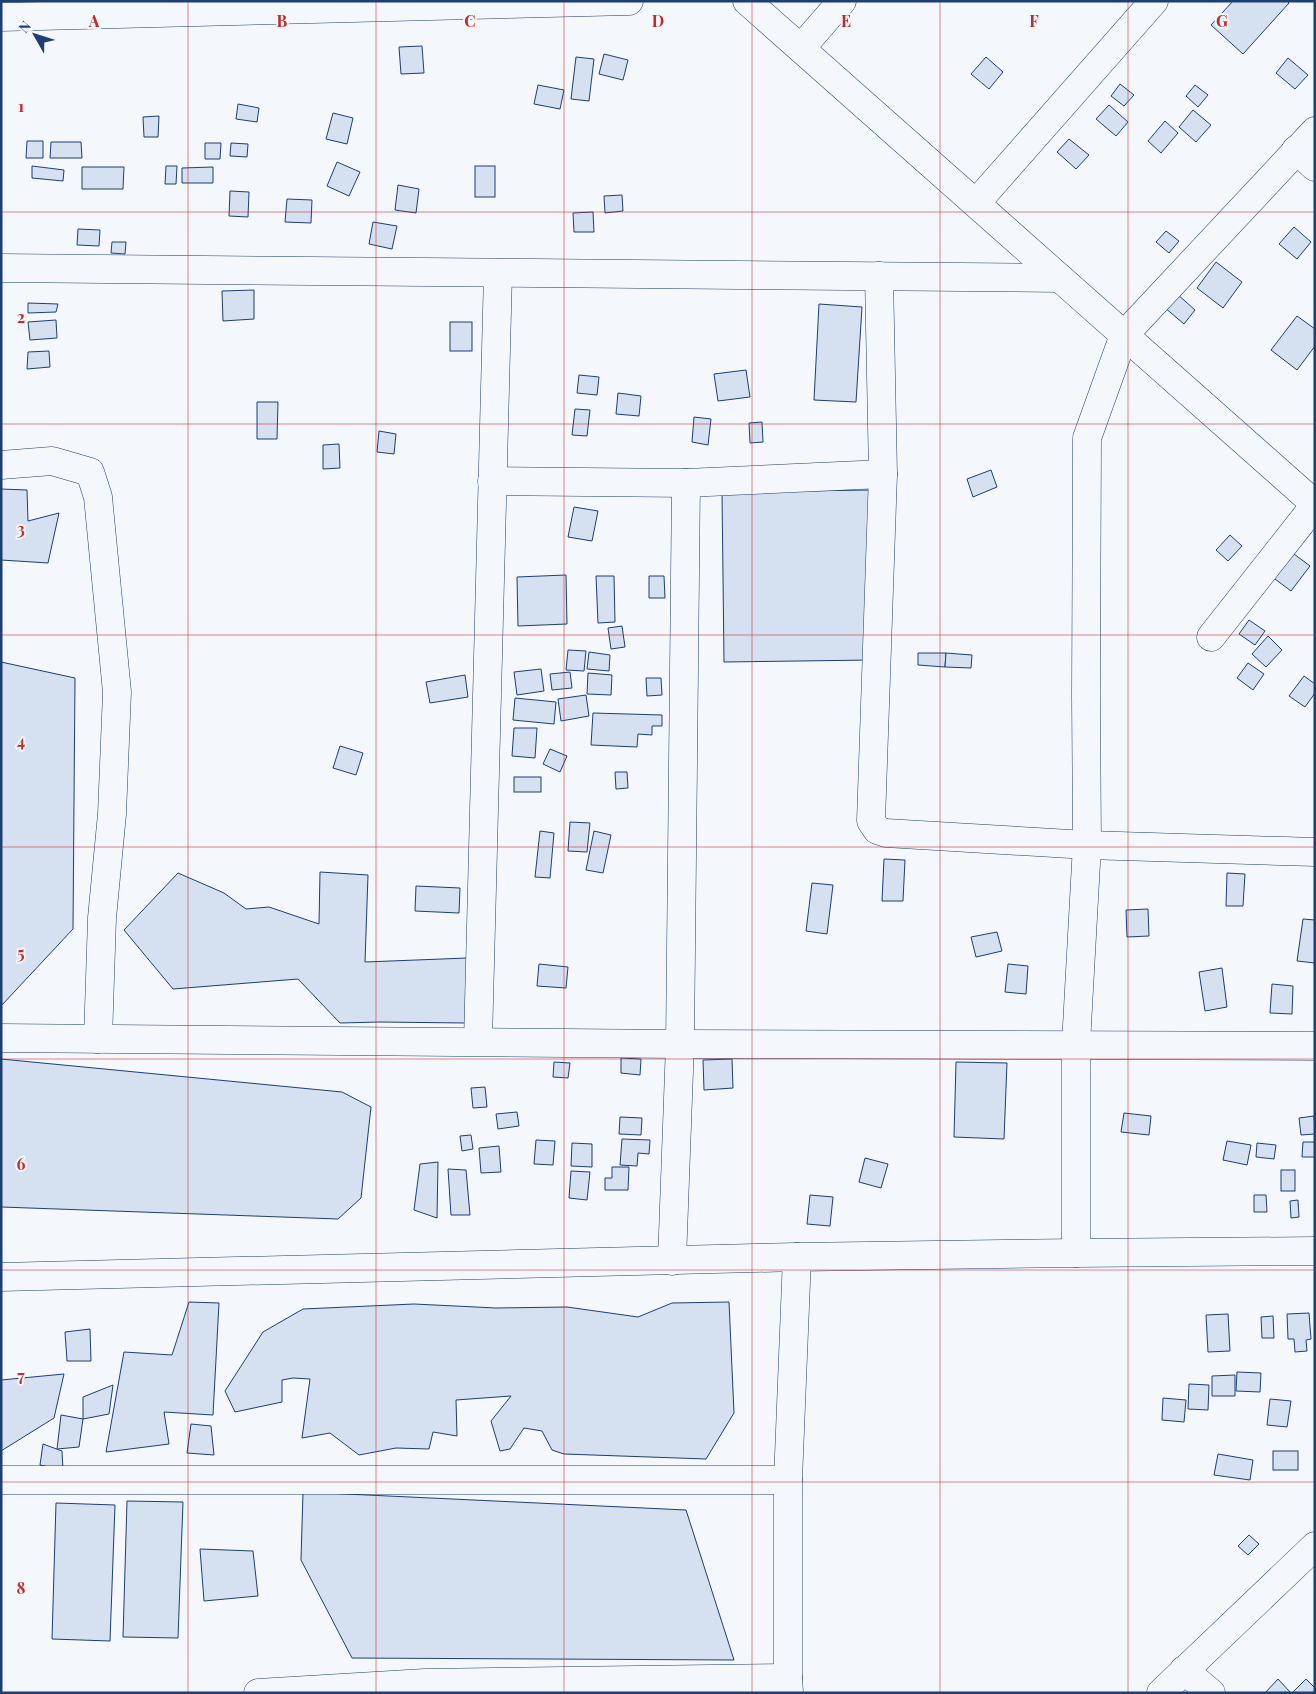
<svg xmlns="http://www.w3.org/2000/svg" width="1316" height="1694" font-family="'Playfair Display',serif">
<rect width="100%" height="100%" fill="#f4f7fb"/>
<g fill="#d5e0f0" stroke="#1d3f73">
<polygon points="1233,1 1287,1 1289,3 1243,54 1211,25"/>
<polygon points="422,46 424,73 401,74 399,47"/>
<polygon points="604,54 628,60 623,80 599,74"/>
<polygon points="576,57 594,59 589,101 571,99"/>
<polygon points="986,57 1003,72 989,89 971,74"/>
<polygon points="1288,58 1308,75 1295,89 1276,73"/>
<polygon points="1120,84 1134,95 1124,106 1111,96"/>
<polygon points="538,85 564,90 560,109 534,104"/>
<polygon points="1195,85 1208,95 1198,107 1186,96"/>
<polygon points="238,104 259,108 257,122 236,119"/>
<polygon points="1109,105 1128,122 1116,136 1096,119"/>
<polygon points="1193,110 1211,125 1196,142 1179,127"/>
<polygon points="333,113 353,118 347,144 326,139"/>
<polygon points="159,116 158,137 144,137 143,117"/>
<polygon points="1165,121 1178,133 1161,153 1148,141"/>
<polygon points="1069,139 1089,155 1076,169 1057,152"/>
<polygon points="27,141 43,141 43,158 26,158"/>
<polygon points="51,142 81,142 82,158 50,158"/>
<polygon points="205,143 221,143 220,159 205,159"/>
<polygon points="231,143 248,144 247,157 230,156"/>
<polygon points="337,162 360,172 349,196 327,186"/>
<polygon points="32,166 64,170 63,181 32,178"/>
<polygon points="166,166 177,166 176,184 165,184"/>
<rect x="475" y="166" width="20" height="31"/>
<polygon points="82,167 124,167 123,189 82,189"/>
<polygon points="213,167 213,183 182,183 182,168"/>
<polygon points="398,185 419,189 416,213 395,210"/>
<polygon points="230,191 249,192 248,217 229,216"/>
<polygon points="622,195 623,211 605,213 604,196"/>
<polygon points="287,199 312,200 311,223 285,222"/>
<polygon points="593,212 594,232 574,232 573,213"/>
<polygon points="373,222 397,226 392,249 369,244"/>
<polygon points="1294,227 1311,242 1297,259 1279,244"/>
<polygon points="78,229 100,230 99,246 77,245"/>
<polygon points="1166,231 1179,241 1169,253 1156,242"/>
<polygon points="112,242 126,242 125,254 111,253"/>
<polygon points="1216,262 1242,282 1223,308 1197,288"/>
<polygon points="254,290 254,319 223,321 222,291"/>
<polygon points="1176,293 1195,310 1184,324 1164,307"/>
<polygon points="28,303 58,304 56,312 28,313"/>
<polygon points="819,304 862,307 856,402 814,400"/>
<polygon points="1297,316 1315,329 1315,346 1297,370 1271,350"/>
<polygon points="56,320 57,338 30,340 28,322"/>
<rect x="450" y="322" width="22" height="29"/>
<polygon points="49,351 50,367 27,369 28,352"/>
<polygon points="746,370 750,397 718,401 714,374"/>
<polygon points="579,375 599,377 597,395 577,393"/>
<polygon points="618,393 641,396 639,416 616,414"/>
<polygon points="257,402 278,402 277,439 257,439"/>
<polygon points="575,409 590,410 587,436 572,435"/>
<polygon points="694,417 711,419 708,445 692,442"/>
<polygon points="762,422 763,442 750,443 749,423"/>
<polygon points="379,431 396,434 394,454 377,452"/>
<polygon points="339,444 340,468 323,469 323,445"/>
<polygon points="991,470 997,487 973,497 967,479"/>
<polygon points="1,489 27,490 28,521 59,513 48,563 1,560"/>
<polygon points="871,490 872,660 724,662 722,492"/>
<polygon points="574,507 598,511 592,541 568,537"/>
<polygon points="1230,535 1242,546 1228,561 1216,550"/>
<polygon points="1290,551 1310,566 1291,591 1271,576"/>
<polygon points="566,575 567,624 518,626 517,577"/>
<polygon points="596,576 614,576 615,622 598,623"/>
<polygon points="649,576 664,576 665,598 649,598"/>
<polygon points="1249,620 1265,631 1255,645 1239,634"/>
<polygon points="622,626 625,647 611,649 608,628"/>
<polygon points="1268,636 1282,650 1266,667 1252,654"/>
<polygon points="568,650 586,651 584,671 566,670"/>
<polygon points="589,652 610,655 609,671 587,669"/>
<polygon points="918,653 946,653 945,667 918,665"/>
<polygon points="946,653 972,655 971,668 945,667"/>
<polygon points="1,662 75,678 73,929 1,1006"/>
<polygon points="1248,663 1264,674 1253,690 1237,678"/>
<polygon points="541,669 544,691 517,695 514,672"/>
<polygon points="570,672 572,688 552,690 550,674"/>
<polygon points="588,673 612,675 611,695 587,694"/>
<polygon points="465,675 468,697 430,703 426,682"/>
<polygon points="1304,676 1315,684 1315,693 1305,707 1289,696"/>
<polygon points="646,678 661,678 662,695 647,696"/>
<polygon points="586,695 589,716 561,721 558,699"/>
<polygon points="515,698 556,702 554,724 513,720"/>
<polygon points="593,713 662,715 662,726 652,726 652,735 638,734 637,747 591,745"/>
<polygon points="514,728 537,728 535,758 512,756"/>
<polygon points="340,746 363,753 356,775 333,768"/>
<polygon points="550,749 567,756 560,772 543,764"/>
<polygon points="615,772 627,772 628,788 616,789"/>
<rect x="514" y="777" width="27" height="15"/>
<polygon points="570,822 590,823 587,852 568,851"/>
<polygon points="540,831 554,833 550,878 535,877"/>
<polygon points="594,831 611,835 603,873 586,870"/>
<polygon points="884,859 905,860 903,901 882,901"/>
<polygon points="320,872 368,875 365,962 467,958 465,1023 380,1022 340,1023 298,979 173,989 124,930 178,873 224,893 246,909 269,907 319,924"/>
<polygon points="1227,873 1245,874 1243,906 1226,906"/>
<polygon points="812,883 833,885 827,934 806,931"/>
<polygon points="416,886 460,888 459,913 415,911"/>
<polygon points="1148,909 1149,936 1127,937 1126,910"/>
<polygon points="1303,919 1315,920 1315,963 1297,961"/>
<polygon points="997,932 1002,951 976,957 971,937"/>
<polygon points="539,964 568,967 566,988 537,986"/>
<polygon points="1008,964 1028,966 1026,994 1005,992"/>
<polygon points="1222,968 1227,1007 1205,1011 1199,972"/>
<polygon points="1272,984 1293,986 1292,1014 1270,1013"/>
<polygon points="621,1058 641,1059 640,1075 621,1073"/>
<polygon points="1,1059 342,1092 371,1107 361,1198 338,1219 1,1207"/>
<polygon points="732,1059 733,1088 704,1090 703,1060"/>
<polygon points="554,1062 570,1063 568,1078 553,1077"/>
<polygon points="956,1062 1007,1063 1004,1139 954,1137"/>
<polygon points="485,1087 487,1107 473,1108 471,1088"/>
<polygon points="517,1112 519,1126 498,1129 496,1114"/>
<polygon points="1124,1113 1151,1116 1149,1135 1121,1132"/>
<polygon points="1314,1116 1315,1134 1301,1135 1299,1118"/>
<polygon points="620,1117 642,1118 641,1135 619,1134"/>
<polygon points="471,1135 473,1149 462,1151 460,1136"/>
<polygon points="622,1139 650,1140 649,1154 638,1153 637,1166 620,1165"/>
<polygon points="536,1140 555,1141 553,1165 534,1164"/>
<polygon points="1227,1141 1251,1145 1247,1165 1223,1160"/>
<polygon points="1303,1142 1315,1142 1315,1157 1302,1157"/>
<polygon points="572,1143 592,1144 592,1167 571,1166"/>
<polygon points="1257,1143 1276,1145 1274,1159 1256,1157"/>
<polygon points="499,1146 501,1172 481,1173 479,1148"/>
<polygon points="865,1158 888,1164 881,1188 859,1182"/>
<polygon points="438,1162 437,1218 414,1210 420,1164"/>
<polygon points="612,1167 629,1167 628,1190 605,1190 605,1178 612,1178"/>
<polygon points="448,1169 466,1170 470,1215 451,1215"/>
<rect x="1281" y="1170" width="14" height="21"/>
<polygon points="571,1171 590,1172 587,1200 569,1198"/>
<polygon points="810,1195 833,1197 830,1226 807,1224"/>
<polygon points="1254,1195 1266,1195 1267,1212 1254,1212"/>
<polygon points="1298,1200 1299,1217 1291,1218 1290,1201"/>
<polygon points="189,1302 219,1303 213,1415 164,1412 169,1444 106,1452 124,1352 172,1355"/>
<polygon points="729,1302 734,1413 706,1459 564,1454 552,1450 542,1431 524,1428 510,1449 500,1451 491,1421 511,1396 456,1400 457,1436 433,1432 429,1449 396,1448 359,1455 330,1433 302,1438 310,1379 293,1378 282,1380 282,1402 235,1412 225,1391 263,1332 303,1309 414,1304 496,1308 567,1307 638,1317 672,1303"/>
<polygon points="1309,1313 1311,1339 1306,1340 1307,1351 1295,1352 1294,1339 1288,1339 1287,1314"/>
<polygon points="1228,1314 1230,1351 1208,1352 1206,1315"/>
<polygon points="1273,1316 1274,1338 1262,1338 1261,1317"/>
<polygon points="90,1329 91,1361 67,1361 65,1332"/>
<polygon points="1237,1372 1261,1373 1260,1392 1236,1391"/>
<polygon points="64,1374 54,1418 1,1451 1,1380"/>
<polygon points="1235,1375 1235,1396 1212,1396 1212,1376"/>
<polygon points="1189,1384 1209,1385 1208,1410 1188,1409"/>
<polygon points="113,1385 109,1414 83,1419 83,1397"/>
<polygon points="1163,1398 1186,1400 1184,1422 1162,1420"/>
<polygon points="1270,1399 1291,1401 1287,1427 1267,1425"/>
<polygon points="61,1415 83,1419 79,1447 57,1449"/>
<polygon points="191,1424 211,1426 214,1455 187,1453"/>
<polygon points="43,1444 62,1451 63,1470 40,1465"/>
<rect x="1273" y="1451" width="25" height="19"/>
<polygon points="1218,1454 1253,1460 1250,1480 1214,1475"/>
<polygon points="303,1492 686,1510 734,1660 352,1658 301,1560"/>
<polygon points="127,1501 183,1502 178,1638 123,1637"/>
<polygon points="56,1503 115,1505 110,1641 52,1639"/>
<polygon points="1249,1535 1259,1544 1248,1555 1238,1546"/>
<polygon points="200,1549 253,1551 258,1596 204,1601"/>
<polygon points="1278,1679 1291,1693 1265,1693"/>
<polygon points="1306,1679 1315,1688 1315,1693 1292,1693"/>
</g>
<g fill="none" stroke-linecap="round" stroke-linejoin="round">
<defs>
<g id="minor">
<polyline points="1,17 629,1"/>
<polyline points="801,48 842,1"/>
<polyline points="1296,150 1315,167"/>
<polyline points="976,203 1154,1"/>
<polyline points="1,268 1060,278"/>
<polyline points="879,276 883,474 871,821 877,830 886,833 1087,845 1315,852"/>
<polyline points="1,465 52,461 90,472 98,497 117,692 112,814 102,918 98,1039"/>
<polyline points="492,481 686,483 883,474"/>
<polyline points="1211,637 1315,505"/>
<polyline points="1,1038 680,1044 1315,1046"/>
<polyline points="478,1041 498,273"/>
<polyline points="1076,1253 1076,1044 1087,845 1086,696 1087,438 1124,335 1315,131"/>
<polyline points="672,1261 680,1044 686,483"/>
<polyline points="1,1277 797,1257 1076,1253 1315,1251"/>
<polyline points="1,1480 788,1480"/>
<polyline points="1184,1670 1211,1693"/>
<polyline points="258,1693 425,1683 788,1678"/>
<polyline points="789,1693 788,1678 788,1480 797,1257"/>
<polyline points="1161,1693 1315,1546"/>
</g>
<polyline id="major" points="747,1 1315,504"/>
</defs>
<use href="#minor" stroke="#1d3f73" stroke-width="29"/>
<use href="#major" stroke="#1d3f73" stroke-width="29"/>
<use href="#minor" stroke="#f4f7fb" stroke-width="28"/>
<use href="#major" stroke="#f4f7fb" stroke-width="28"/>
</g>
<path fill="none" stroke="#c62828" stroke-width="1" stroke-opacity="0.55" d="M188 1V1693M376 1V1693M564 1V1693M752 1V1693M940 1V1693M1128 1V1693M1 212H1315M1 424H1315M1 635H1315M1 847H1315M1 1059H1315M1 1270H1315M1 1482H1315"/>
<g font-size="16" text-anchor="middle" font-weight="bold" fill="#c62828" stroke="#f4f7fb" stroke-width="4" stroke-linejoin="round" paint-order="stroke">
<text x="94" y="27">A</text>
<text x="282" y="27">B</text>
<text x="470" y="27">C</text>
<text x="658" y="27">D</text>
<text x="846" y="27">E</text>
<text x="1034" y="27">F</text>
<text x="1222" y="27">G</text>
<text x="21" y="112">1</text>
<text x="21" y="323">2</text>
<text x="21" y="535">3</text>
<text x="21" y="747">4</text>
<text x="21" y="959">5</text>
<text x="21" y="1170">6</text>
<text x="21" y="1382">7</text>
<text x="21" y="1594">8</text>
</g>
<rect width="1316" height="1694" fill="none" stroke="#1d3f73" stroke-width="5"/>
<g transform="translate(35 35) rotate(309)" stroke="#f4f7fb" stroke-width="4" paint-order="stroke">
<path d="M0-4L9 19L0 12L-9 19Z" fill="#1d3f73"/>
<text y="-8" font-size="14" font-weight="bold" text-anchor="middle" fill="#1d3f73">N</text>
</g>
</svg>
